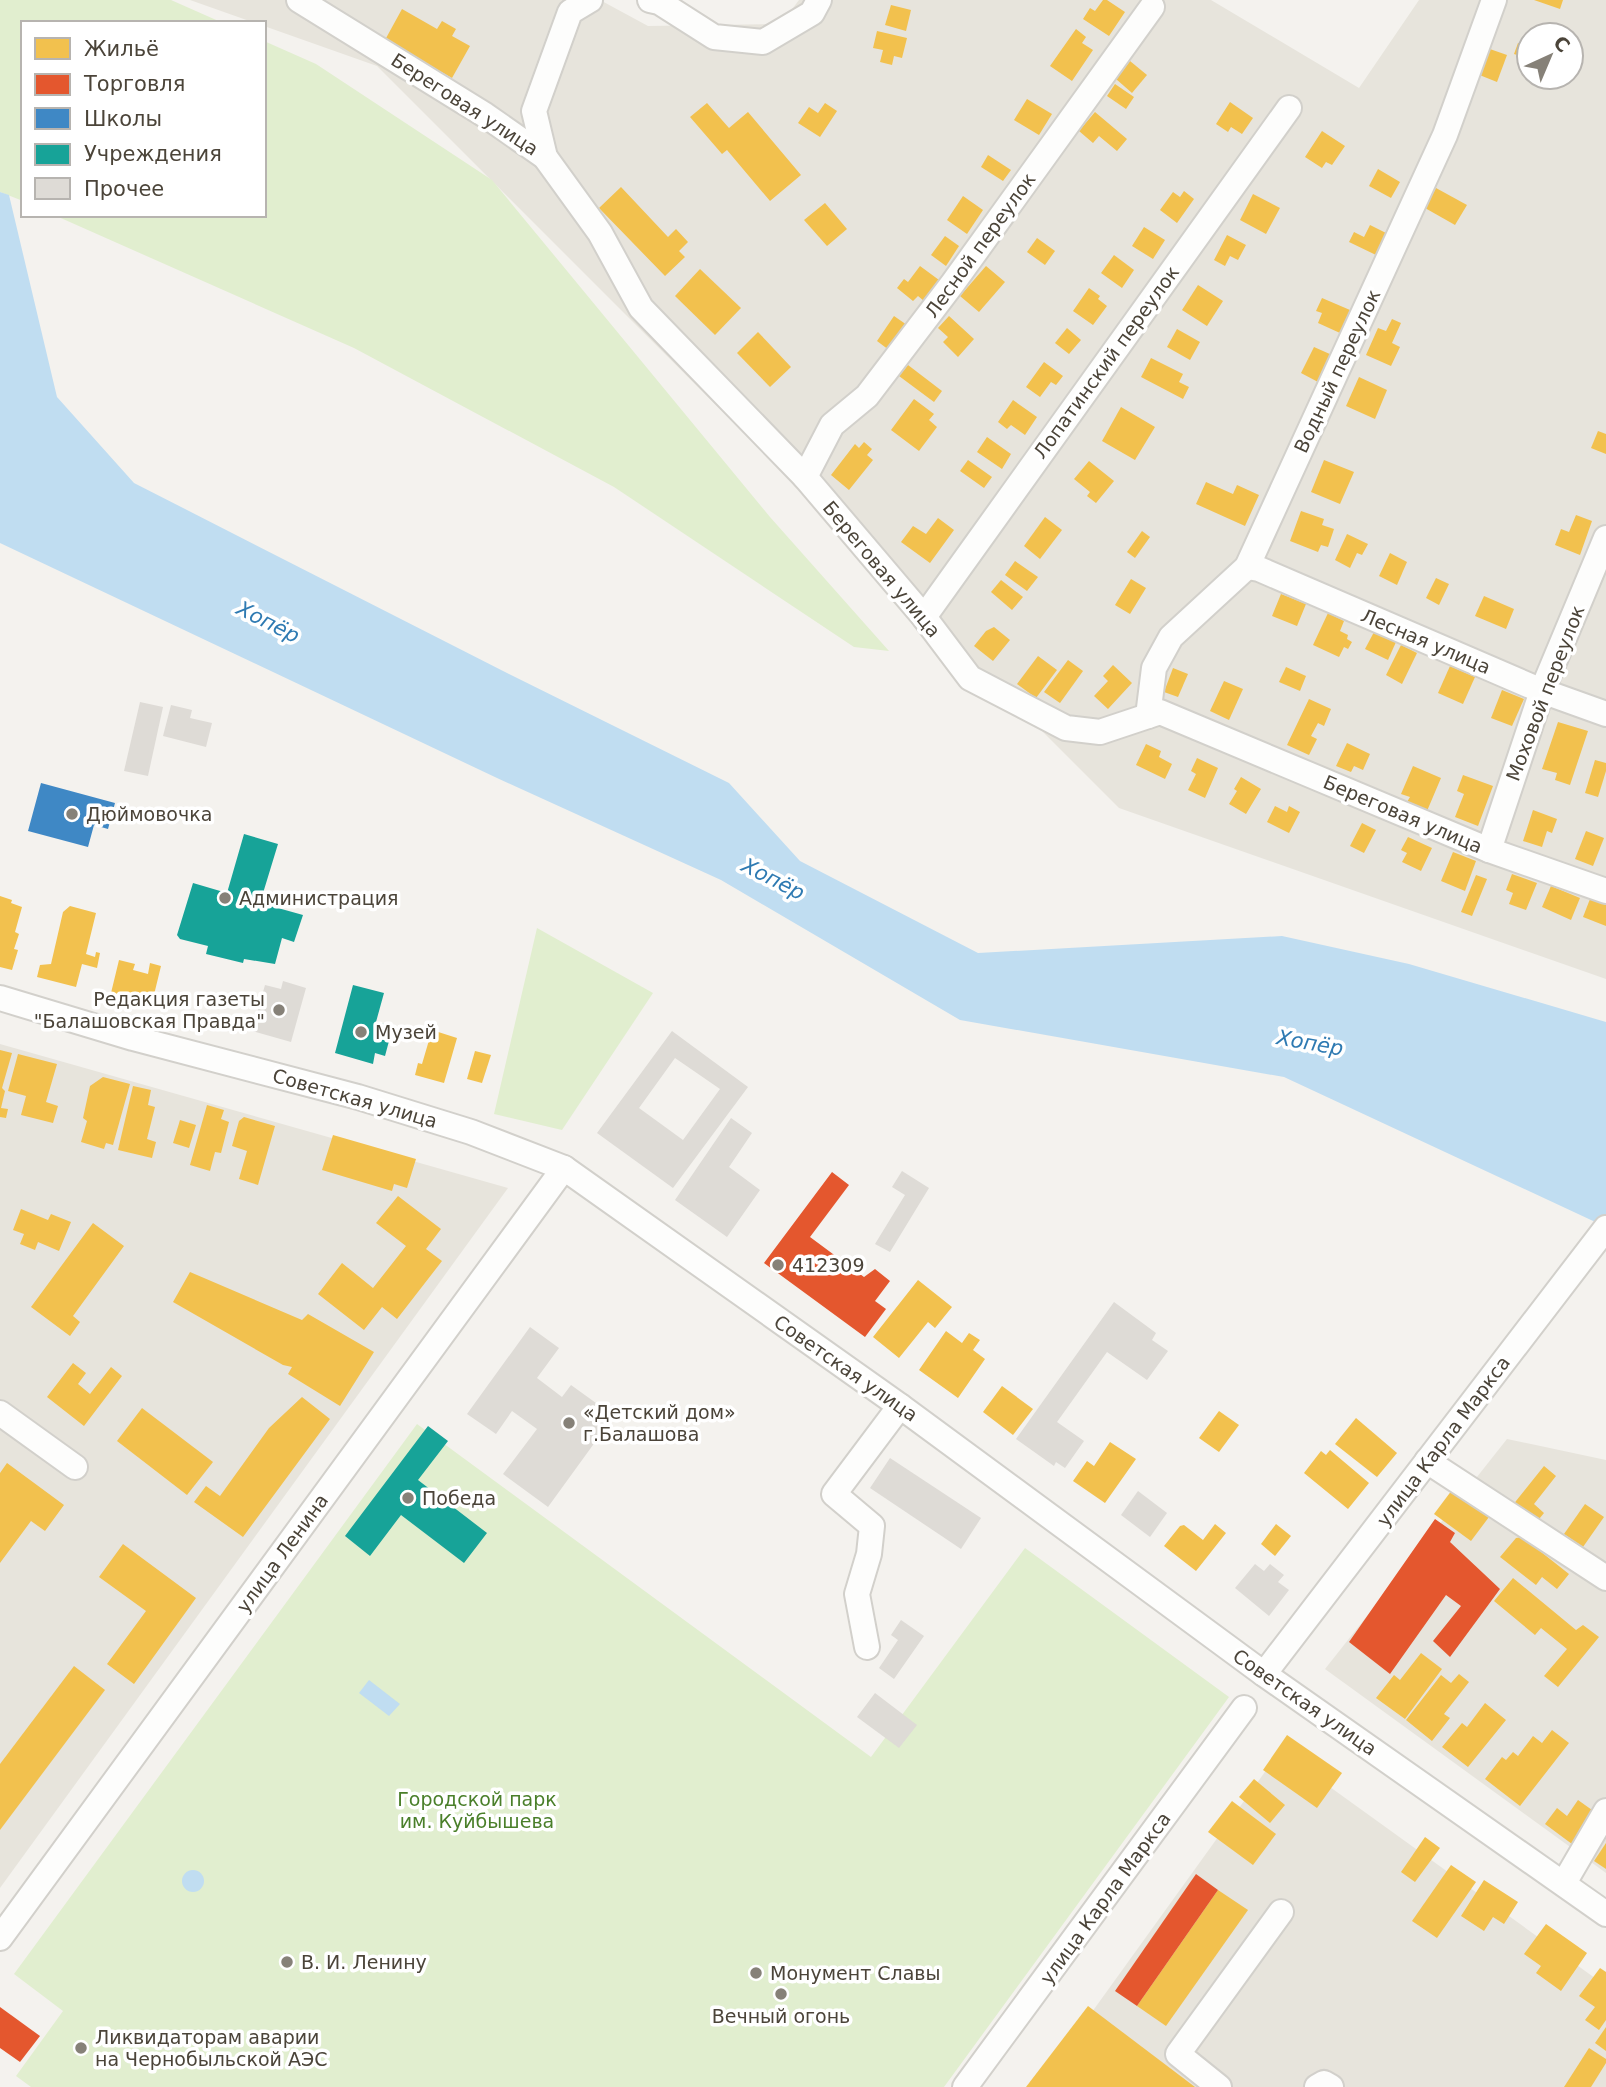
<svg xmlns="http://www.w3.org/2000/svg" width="1606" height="2087" font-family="'DejaVu Sans',sans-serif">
<rect width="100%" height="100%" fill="#f4f2ee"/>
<g fill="#e7e4dc" fill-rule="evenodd">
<path d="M190 0H600L648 26 781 24 799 0H1211L1359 88 1419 0H1606V979L1119 808 377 66 264 26V23H255ZM1529 35H1571V77H1529Z"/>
<polygon points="0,1044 508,1188 0,1888"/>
<polygon points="1507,1439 1606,1460 1606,1873 1325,1669"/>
<polygon points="1280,1751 1606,1986 1606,2087 1038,2087"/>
</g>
<g fill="#e1eecf">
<polygon points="0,0 171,0 223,23 23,23 23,201 0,192"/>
<polygon points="264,41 316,64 492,180 770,517 889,651 854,647 614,487 354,348 54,215 264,215"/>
<polygon points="537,928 653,993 562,1130 494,1114"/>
<polygon points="417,1424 871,1757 1025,1548 1229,1697 944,2087 31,2087 16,2076 63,2011 14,1974"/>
</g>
<g fill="#c0ddf1">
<polygon points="0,192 9,195 57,397 134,483 507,673 729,783 800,861 978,953 1282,936 1409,964 1606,1022 1606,1227 1284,1077 960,1020 721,880 497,778 0,543"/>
<polygon points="369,1680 400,1704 389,1716 359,1693"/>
<circle cx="193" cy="1881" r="11"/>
</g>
<g fill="#f2c14e">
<polygon points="1103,0 1107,0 1125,12 1109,36 1083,19 1090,8 1095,11"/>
<polygon points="1534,0 1563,0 1560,9"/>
<polygon points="891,5 911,10 906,31 885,25"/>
<polygon points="402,9 437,29 442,21 456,29 452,36 470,46 452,78 385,40"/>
<polygon points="1076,29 1086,37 1082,43 1093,50 1072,81 1050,66"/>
<polygon points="877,31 907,38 902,58 894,56 892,65 880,62 883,50 873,48"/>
<polygon points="1518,43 1529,47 1529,59 1514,54"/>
<polygon points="1487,48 1507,55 1497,82 1477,74"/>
<polygon points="1130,61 1147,75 1132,93 1116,79"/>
<polygon points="1115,84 1134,97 1126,109 1107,96"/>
<polygon points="1027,99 1052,114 1039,135 1014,120"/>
<polygon points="1230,102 1253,118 1242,134 1231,127 1228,132 1216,124"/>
<polygon points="707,103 729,128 748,112 801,175 770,201 727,150 722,154 690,117"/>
<polygon points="825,103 837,111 820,137 798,123 809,107 818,113"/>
<polygon points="1095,112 1127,139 1117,151 1099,136 1093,143 1079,131"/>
<polygon points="1322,131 1345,146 1332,165 1326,162 1322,168 1305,157"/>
<polygon points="988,155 1011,170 1003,181 981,167"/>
<polygon points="1378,169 1400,182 1391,198 1369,186"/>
<polygon points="621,187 668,237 676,229 688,242 679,251 685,257 665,276 599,208"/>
<polygon points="1436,188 1467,205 1455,225 1425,208"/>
<polygon points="1184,191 1194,199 1177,223 1160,210 1173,192 1180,197"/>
<polygon points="1253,194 1280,208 1266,234 1240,220"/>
<polygon points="963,196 983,210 967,234 947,220"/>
<polygon points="825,203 847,229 827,246 804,220"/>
<polygon points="1370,225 1386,233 1376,255 1349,242 1354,232 1364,237"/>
<polygon points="1144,227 1165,240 1153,259 1132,246"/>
<polygon points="1227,235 1246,245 1238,260 1230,256 1225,266 1214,260"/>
<polygon points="945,236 959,246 946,266 931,255"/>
<polygon points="1037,238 1055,251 1045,265 1027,252"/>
<polygon points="1114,255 1134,270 1122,288 1101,273"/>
<polygon points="920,266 939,280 924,301 918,296 913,301 897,288 904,279 908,282"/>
<polygon points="986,266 1005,282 979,312 960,296"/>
<polygon points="700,269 741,308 715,335 675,296"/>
<polygon points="1198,285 1223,301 1207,326 1182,310"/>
<polygon points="1089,288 1100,296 1098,299 1107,306 1093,325 1073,311"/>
<polygon points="1322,298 1350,310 1340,333 1318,323 1322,313 1316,311"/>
<polygon points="894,316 907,325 889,350 877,341"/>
<polygon points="949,316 974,339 958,357 943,342 948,337 938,328"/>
<polygon points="1392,319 1401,323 1392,343 1400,347 1391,366 1366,355 1378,328 1386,331"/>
<polygon points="1067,328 1081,340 1069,354 1055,343"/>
<polygon points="1177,329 1200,342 1190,360 1167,347"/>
<polygon points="758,332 791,367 770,387 737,353"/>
<polygon points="1314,347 1332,355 1318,382 1301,373"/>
<polygon points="1151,358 1183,374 1179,382 1189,387 1183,399 1141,377"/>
<polygon points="1044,362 1063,376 1056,385 1051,382 1040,397 1026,387"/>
<polygon points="908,365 942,391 934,402 899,376"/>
<polygon points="1359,377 1387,390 1375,419 1346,406"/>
<polygon points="914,399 934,414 929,420 937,427 919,451 891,430"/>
<polygon points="1013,400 1037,417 1025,435 1011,425 1007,429 998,422"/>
<polygon points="1121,407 1155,427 1135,460 1102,441"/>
<polygon points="1598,431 1606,434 1606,454 1591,448"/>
<polygon points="987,437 1011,454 1002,469 977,452"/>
<polygon points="864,442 872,449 867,455 873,460 849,490 831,475 855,444 859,448"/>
<polygon points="968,460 992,477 984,488 960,471"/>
<polygon points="1324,460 1354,472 1340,504 1311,492"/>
<polygon points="1089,461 1114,481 1096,503 1087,496 1090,492 1074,479"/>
<polygon points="1206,482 1233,494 1237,485 1259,495 1245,526 1196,504"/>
<polygon points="1301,511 1324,519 1322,525 1334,529 1328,547 1321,545 1318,552 1290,541"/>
<polygon points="1576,515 1592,521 1580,555 1555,545 1561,529 1569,532"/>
<polygon points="1045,517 1062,530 1040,559 1024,546"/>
<polygon points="938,518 954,530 930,563 901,542 913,526 926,534"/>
<polygon points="1142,531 1150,537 1135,558 1127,552"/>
<polygon points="1347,534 1368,544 1362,555 1357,553 1350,568 1335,560"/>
<polygon points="1390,553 1407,562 1397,585 1379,576"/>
<polygon points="1015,561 1038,577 1027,591 1005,575"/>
<polygon points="1436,578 1449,584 1439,605 1426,598"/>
<polygon points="1131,579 1146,588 1130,614 1115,605"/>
<polygon points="1001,580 1023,597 1012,610 991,592"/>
<polygon points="1281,594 1306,604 1297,626 1272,616"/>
<polygon points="1484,596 1514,609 1506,629 1475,616"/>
<polygon points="1328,613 1344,621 1340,631 1348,635 1347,639 1352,642 1348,649 1344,647 1339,657 1313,645"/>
<polygon points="994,627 1010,640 993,661 974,646 986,631"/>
<polygon points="1374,632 1396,642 1388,660 1365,649"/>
<polygon points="1401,645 1417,653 1402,684 1386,675"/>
<polygon points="1038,656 1057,670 1036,698 1017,684"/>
<polygon points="1068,660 1083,671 1060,703 1044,692"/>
<polygon points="1113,665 1132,683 1108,709 1094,696 1108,681 1103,676"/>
<polygon points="1450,666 1475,677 1463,704 1438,693"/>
<polygon points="1286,667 1306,676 1300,691 1279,682"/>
<polygon points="1173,668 1188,674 1178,697 1164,692"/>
<polygon points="1224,681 1243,689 1229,720 1210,711"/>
<polygon points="1502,690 1524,699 1512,726 1491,718"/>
<polygon points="1309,699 1331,709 1324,726 1318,723 1311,736 1317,739 1309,755 1287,745"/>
<polygon points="1558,722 1588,731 1570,785 1555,780 1557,773 1542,769"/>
<polygon points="1347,743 1370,754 1363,770 1354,766 1351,772 1336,766"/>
<polygon points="1146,744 1161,751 1159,757 1172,764 1165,779 1136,765"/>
<polygon points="1197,758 1218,768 1205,798 1188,790 1196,774 1191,771"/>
<polygon points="1595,760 1606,763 1606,771 1598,797 1585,793"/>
<polygon points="1413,766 1441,778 1427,811 1407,802 1410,797 1401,794"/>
<polygon points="1463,775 1493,786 1478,826 1455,817 1464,794 1457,791"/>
<polygon points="1241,777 1261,789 1246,814 1229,804 1237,791 1234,789"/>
<polygon points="1275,806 1287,812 1289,806 1300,812 1289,833 1267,822"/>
<polygon points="1533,810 1557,819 1552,833 1547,831 1542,847 1523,841"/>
<polygon points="1362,823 1376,830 1364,853 1350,846"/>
<polygon points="1586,831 1604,838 1593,866 1575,859"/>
<polygon points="1408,837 1432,848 1421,871 1402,862 1407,853 1401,850"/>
<polygon points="1453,852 1476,861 1465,891 1441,881"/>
<polygon points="1512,874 1537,883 1526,910 1509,904 1513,893 1506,890"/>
<polygon points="1476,875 1487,879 1472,916 1461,912"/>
<polygon points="1551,886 1580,898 1571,920 1542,907"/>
<polygon points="0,896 12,900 11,903 22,907 15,932 19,934 14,949 18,950 12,970 0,967"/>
<polygon points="1590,899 1606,905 1606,926 1583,917"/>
<polygon points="70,906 96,913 86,954 95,957 96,952 100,953 97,968 82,964 76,987 37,977 40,965 51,964 63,912"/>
<polygon points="119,960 135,964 133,970 148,974 150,963 161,966 152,1003 111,993"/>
<polygon points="432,1030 457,1038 444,1083 415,1075 418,1063 422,1064"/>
<polygon points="0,1050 12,1053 2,1088 5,1091 1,1108 8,1109 6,1118 0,1117"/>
<polygon points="475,1051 491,1055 482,1083 467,1079"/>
<polygon points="18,1054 57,1064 46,1102 58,1106 53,1123 21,1115 26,1096 8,1091"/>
<polygon points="103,1077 130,1084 113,1145 106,1143 104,1149 81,1142 87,1121 83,1118 90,1086"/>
<polygon points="133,1086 151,1090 148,1105 155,1107 147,1139 156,1142 152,1158 118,1150"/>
<polygon points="207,1105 224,1110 221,1119 229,1122 221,1153 215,1152 210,1171 190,1165"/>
<polygon points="244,1117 275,1126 258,1185 239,1179 247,1151 232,1146 239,1121"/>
<polygon points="180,1120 196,1125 189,1148 173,1143"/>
<polygon points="333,1135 416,1159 407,1188 394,1184 392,1191 322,1170"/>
<polygon points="398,1196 441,1229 426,1249 442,1261 397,1319 382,1307 364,1330 318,1294 342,1263 373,1288 406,1246 376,1223"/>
<polygon points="21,1209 48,1220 51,1214 71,1222 59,1251 38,1242 35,1250 20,1244 24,1234 13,1230"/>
<polygon points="93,1223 124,1246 73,1316 80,1322 70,1336 31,1307"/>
<polygon points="190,1272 302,1320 308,1314 374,1352 340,1406 288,1374 292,1367 283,1365 173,1302"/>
<polygon points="918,1280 952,1307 935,1328 928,1322 899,1358 873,1337"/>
<polygon points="946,1331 962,1343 969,1333 980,1340 973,1350 985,1359 958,1398 919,1370"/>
<polygon points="73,1363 86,1373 78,1384 90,1394 111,1367 122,1376 84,1426 47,1397"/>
<polygon points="1002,1386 1033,1409 1013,1435 983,1412"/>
<polygon points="302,1397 330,1419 243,1537 194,1502 206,1486 220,1496 269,1428"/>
<polygon points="142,1408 213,1462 187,1495 117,1441"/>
<polygon points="1219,1411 1239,1425 1219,1452 1199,1438"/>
<polygon points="1356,1418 1397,1453 1377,1477 1335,1444"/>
<polygon points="1110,1442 1136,1459 1105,1503 1073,1481 1087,1461 1094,1466"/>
<polygon points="1330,1450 1369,1483 1348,1509 1304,1473 1321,1451 1326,1455"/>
<polygon points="7,1463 64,1505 45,1531 31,1521 0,1563 0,1473"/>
<polygon points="1544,1466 1556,1476 1534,1504 1544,1513 1535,1524 1512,1506"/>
<polygon points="1455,1486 1492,1513 1471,1541 1434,1514"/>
<polygon points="1585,1504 1604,1517 1583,1547 1564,1534"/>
<polygon points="1215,1524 1226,1533 1196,1571 1164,1546 1180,1526 1184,1525 1203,1540"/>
<polygon points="1276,1524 1291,1536 1275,1556 1261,1544"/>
<polygon points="1522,1537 1569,1574 1557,1589 1542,1577 1536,1585 1500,1557 1516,1538"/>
<polygon points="123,1544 196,1598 134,1684 107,1664 146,1611 99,1577"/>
<polygon points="1513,1578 1576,1630 1583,1625 1599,1637 1558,1687 1544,1676 1567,1649 1541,1628 1535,1635 1494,1601"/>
<polygon points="1421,1653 1442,1669 1405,1719 1376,1698 1394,1675 1400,1680"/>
<polygon points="74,1666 105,1690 0,1830 0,1764"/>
<polygon points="1459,1674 1469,1682 1444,1714 1450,1718 1432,1741 1406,1720 1441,1675 1451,1683"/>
<polygon points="1485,1703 1506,1720 1468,1767 1442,1747 1462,1723 1467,1727"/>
<polygon points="1552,1730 1569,1743 1520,1806 1485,1779 1502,1757 1506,1760 1513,1752 1518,1756 1533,1736 1542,1743"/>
<polygon points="1287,1735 1342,1773 1317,1808 1263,1770"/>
<polygon points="1254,1779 1285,1805 1270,1823 1239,1797"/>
<polygon points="1578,1800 1599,1815 1576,1847 1545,1824 1557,1808 1567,1816"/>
<polygon points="1232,1801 1276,1834 1253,1865 1208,1832"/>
<polygon points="1425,1837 1440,1848 1415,1882 1401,1872"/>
<polygon points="1606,1843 1606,1869 1594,1861"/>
<polygon points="1451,1865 1476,1882 1437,1938 1412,1921"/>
<polygon points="1484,1880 1518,1902 1504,1924 1493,1917 1484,1931 1461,1916"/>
<polygon points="1218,1890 1248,1910 1166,2026 1137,2006"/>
<polygon points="1546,1924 1587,1953 1561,1991 1536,1973 1541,1966 1524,1954"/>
<polygon points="1600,1968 1606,1972 1606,2020 1599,2030 1585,2020 1595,2007 1579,1996"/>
<polygon points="1088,2006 1195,2087 1026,2087"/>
<polygon points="1606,2027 1606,2051 1595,2043"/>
<polygon points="1589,2048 1606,2059 1606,2063 1591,2087 1564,2087"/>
</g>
<g fill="#e4572e">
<polygon points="832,1172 849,1185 810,1237 864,1277 875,1269 890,1281 875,1301 886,1309 865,1337 764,1263"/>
<polygon points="1435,1519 1455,1533 1450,1542 1500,1589 1450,1657 1433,1641 1461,1606 1446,1595 1390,1674 1349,1642"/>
<polygon points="1196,1874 1218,1890 1137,2006 1115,1991"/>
<polygon points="0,2007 40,2036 20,2062 0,2048"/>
</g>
<polygon fill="#3f88c5" points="41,783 115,803 108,829 94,825 88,847 28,831"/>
<g fill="#17a398">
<polygon points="244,834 278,844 260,903 303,915 294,942 282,938 275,964 244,959 243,963 206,954 208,946 180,939 177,935 193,883 227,893"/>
<polygon points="353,985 384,993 376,1022 384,1024 380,1039 389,1041 385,1056 375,1053 373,1064 335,1053"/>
<polygon points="428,1426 448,1441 418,1480 487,1533 464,1563 401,1515 370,1556 345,1536"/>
</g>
<g fill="#dedbd6" fill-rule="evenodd">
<polygon points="140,702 163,707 148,776 124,771"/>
<polygon points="171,705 192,710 190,718 212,723 206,747 163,736"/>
<polygon points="283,981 306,988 291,1042 252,1031 265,985 281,989"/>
<path d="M672 1031 748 1087 673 1188 597 1133ZM675 1058 720 1089 683 1140 639 1108Z"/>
<polygon points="731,1118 752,1133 729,1167 760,1190 727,1237 675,1200"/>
<polygon points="902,1171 929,1188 890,1252 875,1244 905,1195 892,1187"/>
<polygon points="1114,1302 1156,1333 1152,1340 1168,1351 1147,1380 1107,1352 1057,1422 1084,1441 1065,1468 1056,1462 1054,1466 1016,1439"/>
<polygon points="530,1327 559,1348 537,1378 562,1397 571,1385 614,1416 548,1507 503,1474 537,1429 512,1411 496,1434 467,1414"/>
<polygon points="890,1458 981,1518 961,1549 870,1488"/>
<polygon points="1138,1491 1167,1513 1150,1537 1121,1515"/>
<polygon points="1255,1564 1264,1571 1270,1564 1284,1575 1278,1582 1289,1590 1269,1616 1235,1588"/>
<polygon points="901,1620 924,1636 894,1679 879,1668 898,1640 891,1635"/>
<polygon points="875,1693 917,1725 899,1748 857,1717"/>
</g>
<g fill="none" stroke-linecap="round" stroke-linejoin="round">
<defs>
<g id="minor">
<polyline points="299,0 485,115 545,157 600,233 641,308 805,477 924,617 970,678 1066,728 1100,732 1160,712 1489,850 1606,891"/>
<polyline points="650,0 659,2 714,37 763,42 812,13 819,0"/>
<polyline points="545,157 534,111 570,12 590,0"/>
<polyline points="805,477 832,425 867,396 953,283 1152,7"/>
<polyline points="1247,567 1259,569 1542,691 1606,714"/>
<polyline points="924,617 1289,108"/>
<polyline points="1148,716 1154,668 1171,637 1247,567 1445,135 1494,0"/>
<polyline points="1489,850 1542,691 1606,538"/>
<polyline points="0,998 133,1038 358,1097 471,1132 564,1168 900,1406 1264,1674 1606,1914"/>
<polyline points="0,1413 75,1467"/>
<polyline points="1427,1461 1606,1578"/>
<polyline points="867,1647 857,1594 869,1554 872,1526 834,1494 900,1406"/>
<polyline points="1264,1674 1606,1228"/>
<polyline points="1564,1883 1606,1811"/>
<polyline points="0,1938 564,1168"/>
<polyline points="965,2087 1244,1708"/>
<polyline points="1219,2087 1178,2054 1281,1912"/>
<polyline points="1317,2087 1324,2083 1331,2087"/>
</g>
</defs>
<use href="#minor" stroke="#d2d0cb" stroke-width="28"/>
<use href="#minor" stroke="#fdfdfc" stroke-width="24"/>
</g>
<g fill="#868178" stroke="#fff" stroke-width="2.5">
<circle cx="72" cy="814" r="7"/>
<circle cx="225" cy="898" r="7"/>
<circle cx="279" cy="1010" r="7"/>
<circle cx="361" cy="1032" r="7"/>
<circle cx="778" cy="1265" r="7"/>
<circle cx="569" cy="1423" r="7"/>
<circle cx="408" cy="1498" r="7"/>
<circle cx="287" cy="1962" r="7"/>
<circle cx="756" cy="1973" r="7"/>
<circle cx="781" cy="1994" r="7"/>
<circle cx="81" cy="2048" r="7"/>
</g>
<g text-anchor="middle" stroke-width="7" stroke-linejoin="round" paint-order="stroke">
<g font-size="19" fill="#4b4439" stroke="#fff">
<text transform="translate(465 104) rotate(33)" y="7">Береговая улица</text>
<text transform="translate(980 245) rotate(-54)" y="7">Лесной переулок</text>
<text transform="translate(1106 362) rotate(-54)" y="7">Лопатинский переулок</text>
<text transform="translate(1337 371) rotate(-65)" y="7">Водный переулок</text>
<text transform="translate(882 569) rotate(50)" y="7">Береговая улица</text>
<text transform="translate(1426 641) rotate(23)" y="7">Лесная улица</text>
<text transform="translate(1545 693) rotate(-69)" y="7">Моховой переулок</text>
<text transform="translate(1403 814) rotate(23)" y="7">Береговая улица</text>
<text transform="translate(355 1098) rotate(16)" y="7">Советская улица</text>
<text transform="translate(846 1368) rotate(35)" y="7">Советская улица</text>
<text transform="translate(1443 1441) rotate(-53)" y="7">улица Карла Маркса</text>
<text transform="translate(282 1553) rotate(-54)" y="7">улица Ленина</text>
<text transform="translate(1305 1702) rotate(35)" y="7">Советская улица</text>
<text transform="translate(1105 1898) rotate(-54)" y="7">улица Карла Маркса</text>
</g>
<g font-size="19" fill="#4b4439" stroke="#fff" text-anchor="start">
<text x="86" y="821">Дюймовочка</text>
<text x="239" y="905">Администрация</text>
<text x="265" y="1006" text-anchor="end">Редакция газеты<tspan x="265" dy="22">"Балашовская Правда"</tspan></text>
<text x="375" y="1039">Музей</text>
<text x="792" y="1272">412309</text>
<text x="583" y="1419">«Детский дом»<tspan x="583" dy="22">г.Балашова</tspan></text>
<text x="422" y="1505">Победа</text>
<text x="301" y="1969">В. И. Ленину</text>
<text x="770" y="1980">Монумент Славы</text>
<text x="781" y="2023" text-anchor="middle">Вечный огонь</text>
<text x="95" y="2044">Ликвидаторам аварии<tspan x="95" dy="22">на Чернобыльской АЭС</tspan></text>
</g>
<g font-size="19" fill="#4a7f2a" stroke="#fff">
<text x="477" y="1806">Городской парк<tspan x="477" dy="22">им. Куйбышева</tspan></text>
</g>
<g font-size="21" font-style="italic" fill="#2e7ab2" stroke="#fff">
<text transform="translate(268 622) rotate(27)" y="7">Хопёр</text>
<text transform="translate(773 879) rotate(27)" y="7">Хопёр</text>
<text transform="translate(1310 1043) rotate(10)" y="7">Хопёр</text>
</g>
</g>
<rect x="21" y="21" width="245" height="196" fill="#ffffff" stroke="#b7b4b0" stroke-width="2"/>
<rect x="35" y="38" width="35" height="21" fill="#f2c14e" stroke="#b7b4b0" stroke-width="2"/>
<text x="84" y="56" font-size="21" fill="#4b4439">Жильё</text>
<rect x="35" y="74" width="35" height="21" fill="#e4572e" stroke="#b7b4b0" stroke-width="2"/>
<text x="84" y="91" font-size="21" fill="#4b4439">Торговля</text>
<rect x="35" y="108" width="35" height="21" fill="#3f88c5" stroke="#b7b4b0" stroke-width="2"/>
<text x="84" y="126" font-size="21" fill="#4b4439">Школы</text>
<rect x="35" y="144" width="35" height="21" fill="#17a398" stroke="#b7b4b0" stroke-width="2"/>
<text x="84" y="161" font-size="21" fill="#4b4439">Учреждения</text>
<rect x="35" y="178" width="35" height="21" fill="#dedbd6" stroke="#b7b4b0" stroke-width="2"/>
<text x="84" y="196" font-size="21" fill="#4b4439">Прочее</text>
<g transform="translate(1550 56) rotate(44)"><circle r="33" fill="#ffffff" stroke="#b7b4b0" stroke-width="2"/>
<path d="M0-5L12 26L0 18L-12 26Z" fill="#868178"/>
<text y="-10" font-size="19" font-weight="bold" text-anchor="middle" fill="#4b4439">С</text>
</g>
</svg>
